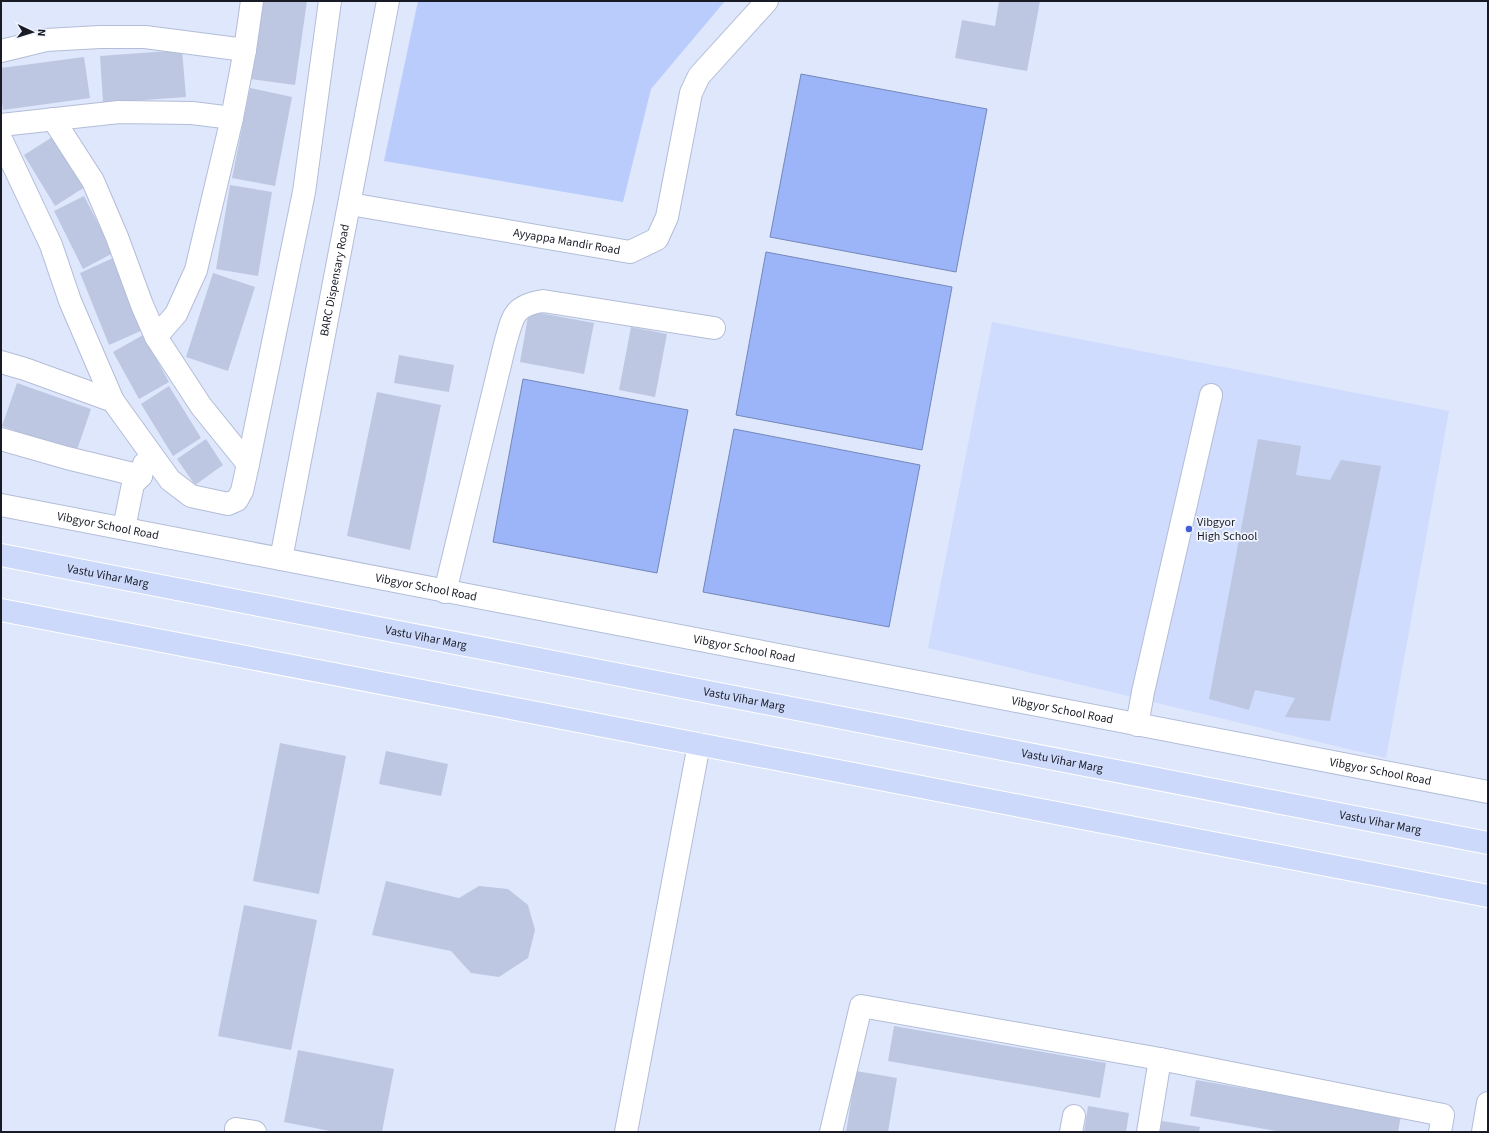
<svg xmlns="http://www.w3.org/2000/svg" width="1489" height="1133" font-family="'Source Sans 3',sans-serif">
<rect width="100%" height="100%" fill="#dee7fc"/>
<polygon fill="#cfdcfe" points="992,322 1449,411 1386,758 928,648"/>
<polygon fill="#baccfc" points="418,1 725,1 651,89 623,202 384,161"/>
<g fill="#9cb5f8" stroke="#7487b9">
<polygon points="801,74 987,109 956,272 770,237"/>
<polygon points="766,252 952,287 922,450 736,415"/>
<polygon points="523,379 688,410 657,573 493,542"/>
<polygon points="734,429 920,465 889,627 703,592"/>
</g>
<g fill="#bdc7e1">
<polygon points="261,1 307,1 295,85 250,79"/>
<polygon points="999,1 1040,1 1027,71 955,58 962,20 995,26"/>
<polygon points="182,50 186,97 103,103 100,56"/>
<polygon points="84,57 90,98 3,110 1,93 1,68"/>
<polygon points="250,88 292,97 275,186 232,178"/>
<polygon points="54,136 85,187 55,206 24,155"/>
<polygon points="230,185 272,192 258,276 216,269"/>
<polygon points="84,196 113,253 83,269 54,211"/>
<polygon points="113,258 143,330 109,345 80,273"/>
<polygon points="213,273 255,287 228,371 186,357"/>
<polygon points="529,311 594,323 584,374 520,362"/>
<polygon points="631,327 667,334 655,397 619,390"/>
<polygon points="143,335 169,382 139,399 113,352"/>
<polygon points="399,355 454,365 449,392 394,383"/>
<polygon points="17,383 91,409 76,453 2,426"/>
<polygon points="169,386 201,438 173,456 141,404"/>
<polygon points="377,392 441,405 410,550 347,536"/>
<polygon points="206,439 223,465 195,485 177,459"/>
<polygon points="1258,439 1301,446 1296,475 1330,480 1341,460 1381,466 1330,721 1285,717 1295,698 1255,690 1249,710 1209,699"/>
<polygon points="280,743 346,756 319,894 253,881"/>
<polygon points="386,751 448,764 441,796 379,784"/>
<polygon points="386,881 459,898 479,886 508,889 528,905 535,930 528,958 499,977 471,973 451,951 372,935"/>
<polygon points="244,905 317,920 291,1050 218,1036"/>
<polygon points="894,1026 1106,1063 1100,1098 888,1061"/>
<polygon points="298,1050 394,1069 382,1132 335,1132 284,1122"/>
<polygon points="856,1071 897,1078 888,1132 846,1132"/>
<polygon points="1196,1080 1401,1115 1398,1132 1282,1132 1190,1116"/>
<polygon points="1088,1106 1129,1113 1126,1132 1084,1132"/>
<polygon points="1162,1121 1200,1127 1199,1132 1160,1132"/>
</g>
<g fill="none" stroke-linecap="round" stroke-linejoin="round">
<defs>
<g id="minor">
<polyline points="1,51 46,40 100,37 145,37 245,50 252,1"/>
<polyline points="53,119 93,181 117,237 142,305 156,337"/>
<polyline points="1,125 119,112 192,113 232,118"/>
<polyline points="1,139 51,245 70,301 113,401 170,480 191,496 228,504 237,500 242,491 248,464 201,406 156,337 176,314 196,270 232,118 245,50"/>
<path id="s1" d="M350 204 630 252 657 239 667 217 691 93 699 76 767 1"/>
<polyline points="1,362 25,369 113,401"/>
<polyline points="1,439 67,458 141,476"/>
<polyline points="248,464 304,192 330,1"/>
<path id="s2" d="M1 505 1488 792"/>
<polyline points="124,528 133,484 141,476 144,464"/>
<path id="s3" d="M281 559 388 1"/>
<path d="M445 592 505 344C513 317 512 306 543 301L714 328"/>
<polyline points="1137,725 1143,692 1211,395"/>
<polyline points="1160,1059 1443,1115 1440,1132"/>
<polyline points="236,1129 255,1132"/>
<polyline points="626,1132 699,744"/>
<polyline points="831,1132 861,1006 1160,1059 1148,1132"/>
<polyline points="1071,1132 1074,1116"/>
<polyline points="1483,1132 1488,1103"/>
</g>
<g id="major">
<path id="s4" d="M1 555 1488 843"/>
<polyline points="1,610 1488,896"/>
</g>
</defs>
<use href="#minor" stroke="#b3bdd7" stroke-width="24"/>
<use href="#major" stroke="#fff" stroke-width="24"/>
<use href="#minor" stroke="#fff" stroke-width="22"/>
<use href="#major" stroke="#cdd9fa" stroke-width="22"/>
</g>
<circle fill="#4360d3" stroke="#f0f4ff" stroke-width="1.5" cx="1189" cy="529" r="4"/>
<g text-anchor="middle" stroke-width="3.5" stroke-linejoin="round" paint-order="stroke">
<g font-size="12" fill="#181b25" stroke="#f0f4ff">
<text dy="4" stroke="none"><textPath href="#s1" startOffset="220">Ayyappa Mandir Road</textPath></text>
<text dy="4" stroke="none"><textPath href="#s3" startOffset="284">BARC Dispensary Road</textPath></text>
<text dy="4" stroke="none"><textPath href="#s2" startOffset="109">Vibgyor School Road</textPath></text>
<text dy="4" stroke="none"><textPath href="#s4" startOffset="109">Vastu Vihar Marg</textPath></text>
<text dy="4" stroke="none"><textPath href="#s2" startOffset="433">Vibgyor School Road</textPath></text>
<text dy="4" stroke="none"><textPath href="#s4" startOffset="433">Vastu Vihar Marg</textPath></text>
<text dy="4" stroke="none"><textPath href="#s2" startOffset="757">Vibgyor School Road</textPath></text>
<text dy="4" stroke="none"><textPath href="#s4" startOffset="757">Vastu Vihar Marg</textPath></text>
<text dy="4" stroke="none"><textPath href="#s2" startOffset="1081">Vibgyor School Road</textPath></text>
<text dy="4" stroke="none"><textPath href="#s4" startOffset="1081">Vastu Vihar Marg</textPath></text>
<text dy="4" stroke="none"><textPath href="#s2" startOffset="1405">Vibgyor School Road</textPath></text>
<text dy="4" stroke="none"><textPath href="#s4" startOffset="1405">Vastu Vihar Marg</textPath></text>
</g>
<g font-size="12" fill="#181b25" stroke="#f0f4ff" text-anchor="start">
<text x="1197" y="526">Vibgyor<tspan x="1197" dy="14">High School</tspan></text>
</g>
</g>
<rect width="1489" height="1133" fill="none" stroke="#181b25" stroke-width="4"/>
<g transform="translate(32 32) rotate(94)" stroke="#f0f4ff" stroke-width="3" paint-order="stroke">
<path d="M0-3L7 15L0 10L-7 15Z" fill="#181b25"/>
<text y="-6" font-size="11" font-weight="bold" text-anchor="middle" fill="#181b25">N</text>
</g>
</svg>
